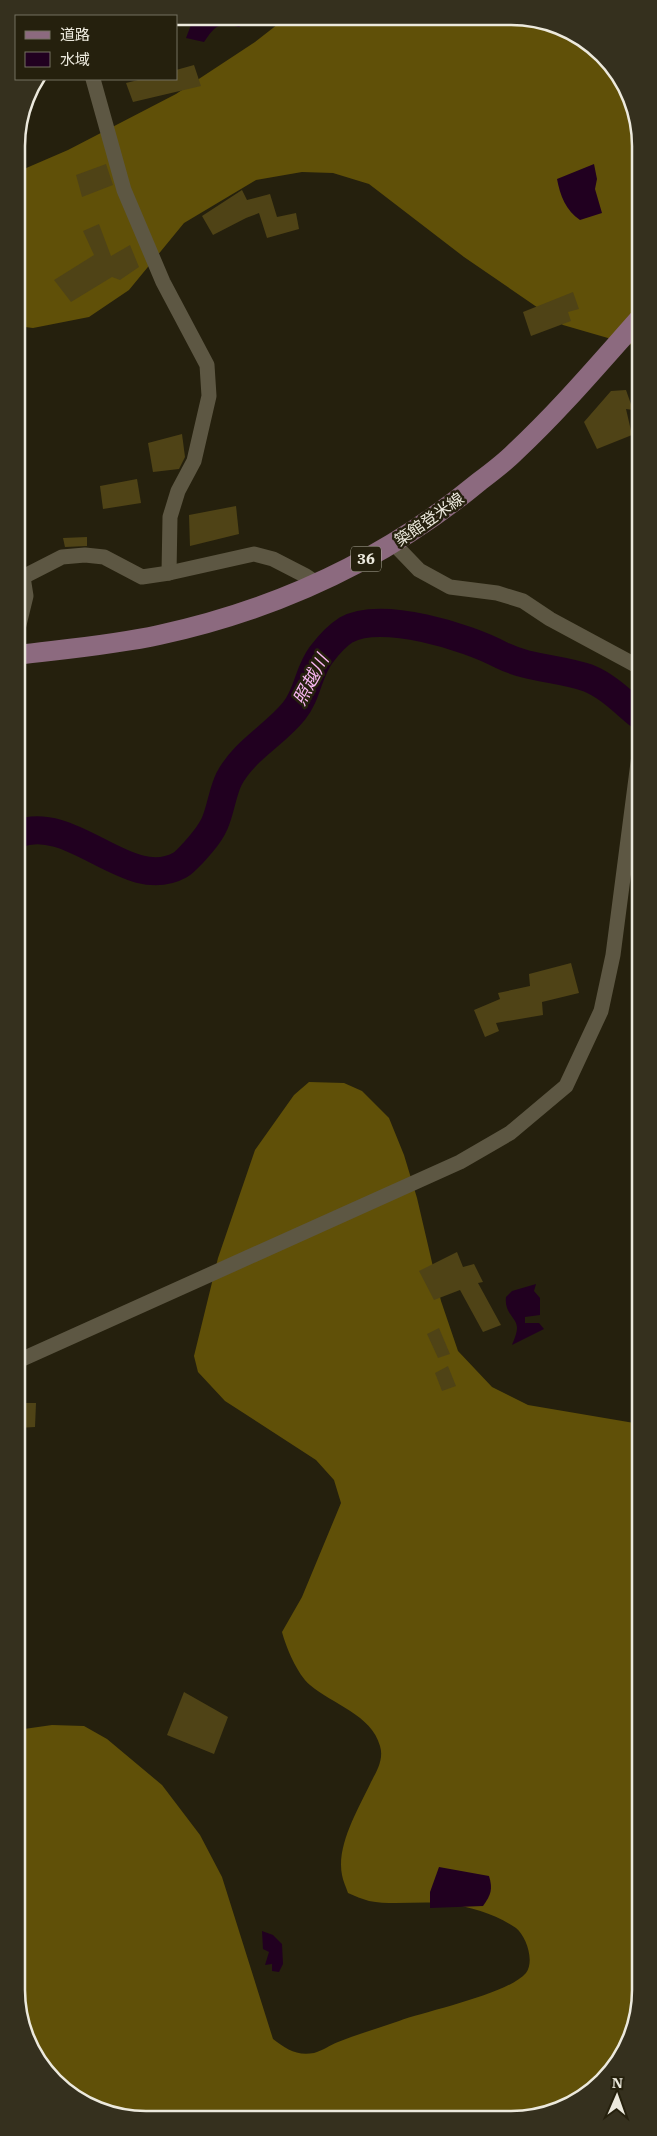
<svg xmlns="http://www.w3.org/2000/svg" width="657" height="2136" font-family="'IBM Plex Serif','Noto Sans JP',serif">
<rect width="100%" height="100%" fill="#25200d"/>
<g fill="#605008">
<polygon points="287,17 536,19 603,55 638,121 639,347 563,325 464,257 369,184 333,173 302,172 256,180 184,223 129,290 89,317 33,328 17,326 17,172 68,150 176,94 255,42"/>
<path d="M309 1082 344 1083 362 1091 389 1118 404 1155 417 1198 441 1301 458 1351 492 1387 528 1405 640 1424V1998L631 2040 608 2076 575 2102 536 2117H121L54 2081 19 2015 18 1732 24 1729 52 1725 84 1726 107 1739 162 1785 200 1835 222 1877 273 2039C286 2049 296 2056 314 2053 322 2051 330 2045 338 2042 358 2034 379 2028 399 2021 427 2011 508 1994 526 1973 535 1961 526 1936 516 1928 497 1915 472 1907 449 1904 422 1900 395 1906 369 1901 362 1899 355 1896 348 1893 346 1887 343 1881 342 1875 336 1845 359 1808 371 1782 377 1771 384 1759 380 1746 372 1715 332 1704 310 1685 297 1674 286 1647 282 1632L302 1597 341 1503 334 1480 316 1460 225 1401 198 1372 194 1356 218 1258 255 1150 294 1095Z"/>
</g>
<g fill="#210020">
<path d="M194 17H251L239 27C218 22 216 25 204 42L186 38Z"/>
<path d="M594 164 597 179 595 189 602 213 580 220C566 211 560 195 557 179Z"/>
<path d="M536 1284 534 1291 540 1298V1315L525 1317V1323H539L544 1329 512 1345C514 1340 517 1333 517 1328 517 1317 504 1314 506 1297L512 1291Z"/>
<path d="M439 1867 489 1876C493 1889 491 1895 483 1906L430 1908V1892Z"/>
<polygon points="262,1931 273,1935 282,1944 283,1964 279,1972 272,1971 272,1964 265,1965 269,1952 263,1949"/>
</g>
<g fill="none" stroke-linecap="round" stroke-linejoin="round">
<path stroke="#210020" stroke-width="28" d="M17 834C73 812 128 894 180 865 185 862 189 857 194 852 202 843 212 832 216 820 221 807 223 791 229 779 244 750 275 735 294 711 308 694 308 672 321 655 327 647 338 635 346 630 381 610 468 637 501 655 529 669 560 668 588 678 608 686 623 702 639 715"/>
</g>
<g fill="#4f4316">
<polygon points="194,65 201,86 133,102 126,83 142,79 176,79 176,70"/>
<polygon points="106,164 113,185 82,197 76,175"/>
<polygon points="242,190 247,200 270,194 277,217 296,213 299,229 267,238 259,213 246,218 213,235 202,216"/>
<polygon points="99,224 111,256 130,245 139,267 120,280 112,277 71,302 54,280 94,255 83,231"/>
<polygon points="573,292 579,309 568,312 571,321 531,336 523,312"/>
<polygon points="626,390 633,410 626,409 632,435 597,449 584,422 611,391"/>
<polygon points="182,434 185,457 179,469 153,472 148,443"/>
<polygon points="137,479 141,503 103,509 100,486"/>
<polygon points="236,506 239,534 190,546 189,515"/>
<polygon points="87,537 87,546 65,547 63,538"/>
<polygon points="571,963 579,993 542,1002 543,1015 496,1023 499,1031 485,1037 474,1010 500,999 498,993 530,986 529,974"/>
<polygon points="457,1252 463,1267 474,1264 483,1282 478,1283 501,1325 483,1332 460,1290 434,1300 419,1271"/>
<polygon points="439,1328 450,1354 438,1358 427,1334"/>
<polygon points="448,1366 456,1386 442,1391 435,1373"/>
<polygon points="18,1403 36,1403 35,1427 18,1428"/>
<polygon points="184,1692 228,1717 214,1754 167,1735"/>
</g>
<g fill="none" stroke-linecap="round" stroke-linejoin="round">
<g stroke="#5d5743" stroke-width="15">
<polyline points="93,79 124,190 163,282 207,365 209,396 194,461 178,491 170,517 169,573"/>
<polyline points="394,544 419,570 450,587 497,593 523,601 550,619 639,667"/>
<polyline points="17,580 62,557 85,555 104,557 142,577 169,573 254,554 273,559 306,576 318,584"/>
<polyline points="17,633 26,596 23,577"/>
<polyline points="18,1361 460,1162 510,1133 566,1086 601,1011 613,955 639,755"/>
</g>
<path stroke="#8c6a7f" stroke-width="20" d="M17 655C65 649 113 645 159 635 279 609 386 559 480 481 492 472 504 463 515 452 559 411 598 365 639 319"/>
</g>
<g text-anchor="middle" stroke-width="5" stroke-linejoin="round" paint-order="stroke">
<rect fill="#25200d" stroke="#b0ad9f" stroke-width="1" x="351" y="546.5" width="30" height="25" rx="4"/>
<g font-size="15" font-weight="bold" fill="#ece9dd">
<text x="366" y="564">36</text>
</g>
<g font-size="16" fill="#ece9dd" stroke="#25200d">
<text transform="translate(429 519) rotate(-35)" y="6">築館登米線</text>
</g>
<g font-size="18" font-style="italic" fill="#fab7f3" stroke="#25200d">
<text transform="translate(311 680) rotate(-62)" y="6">照越川</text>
</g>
</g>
<path d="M0 0H657V2136H0ZM146 25H511A121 121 0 0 1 632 146V1990A121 121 0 0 1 511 2111H146A121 121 0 0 1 25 1990V146A121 121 0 0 1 146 25Z" fill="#35301e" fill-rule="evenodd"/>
<path fill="none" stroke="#ece9dd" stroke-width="2.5" d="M146 25H511A121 121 0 0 1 632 146V1990A121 121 0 0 1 511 2111H146A121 121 0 0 1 25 1990V146A121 121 0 0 1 146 25Z"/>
<rect x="15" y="15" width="162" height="65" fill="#25200d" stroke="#757060"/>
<rect x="25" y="31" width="25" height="8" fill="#8c6a7f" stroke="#757060"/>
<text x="60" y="40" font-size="15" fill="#ece9dd">道路</text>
<rect x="25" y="52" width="25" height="15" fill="#210020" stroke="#757060"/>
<text x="60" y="65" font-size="15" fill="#ece9dd">水域</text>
<g transform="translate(617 2096) rotate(2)" stroke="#25200d" stroke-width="4" paint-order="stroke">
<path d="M0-4L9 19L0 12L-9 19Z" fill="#ece9dd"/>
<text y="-8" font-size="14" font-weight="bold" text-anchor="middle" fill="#ece9dd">N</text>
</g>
</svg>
